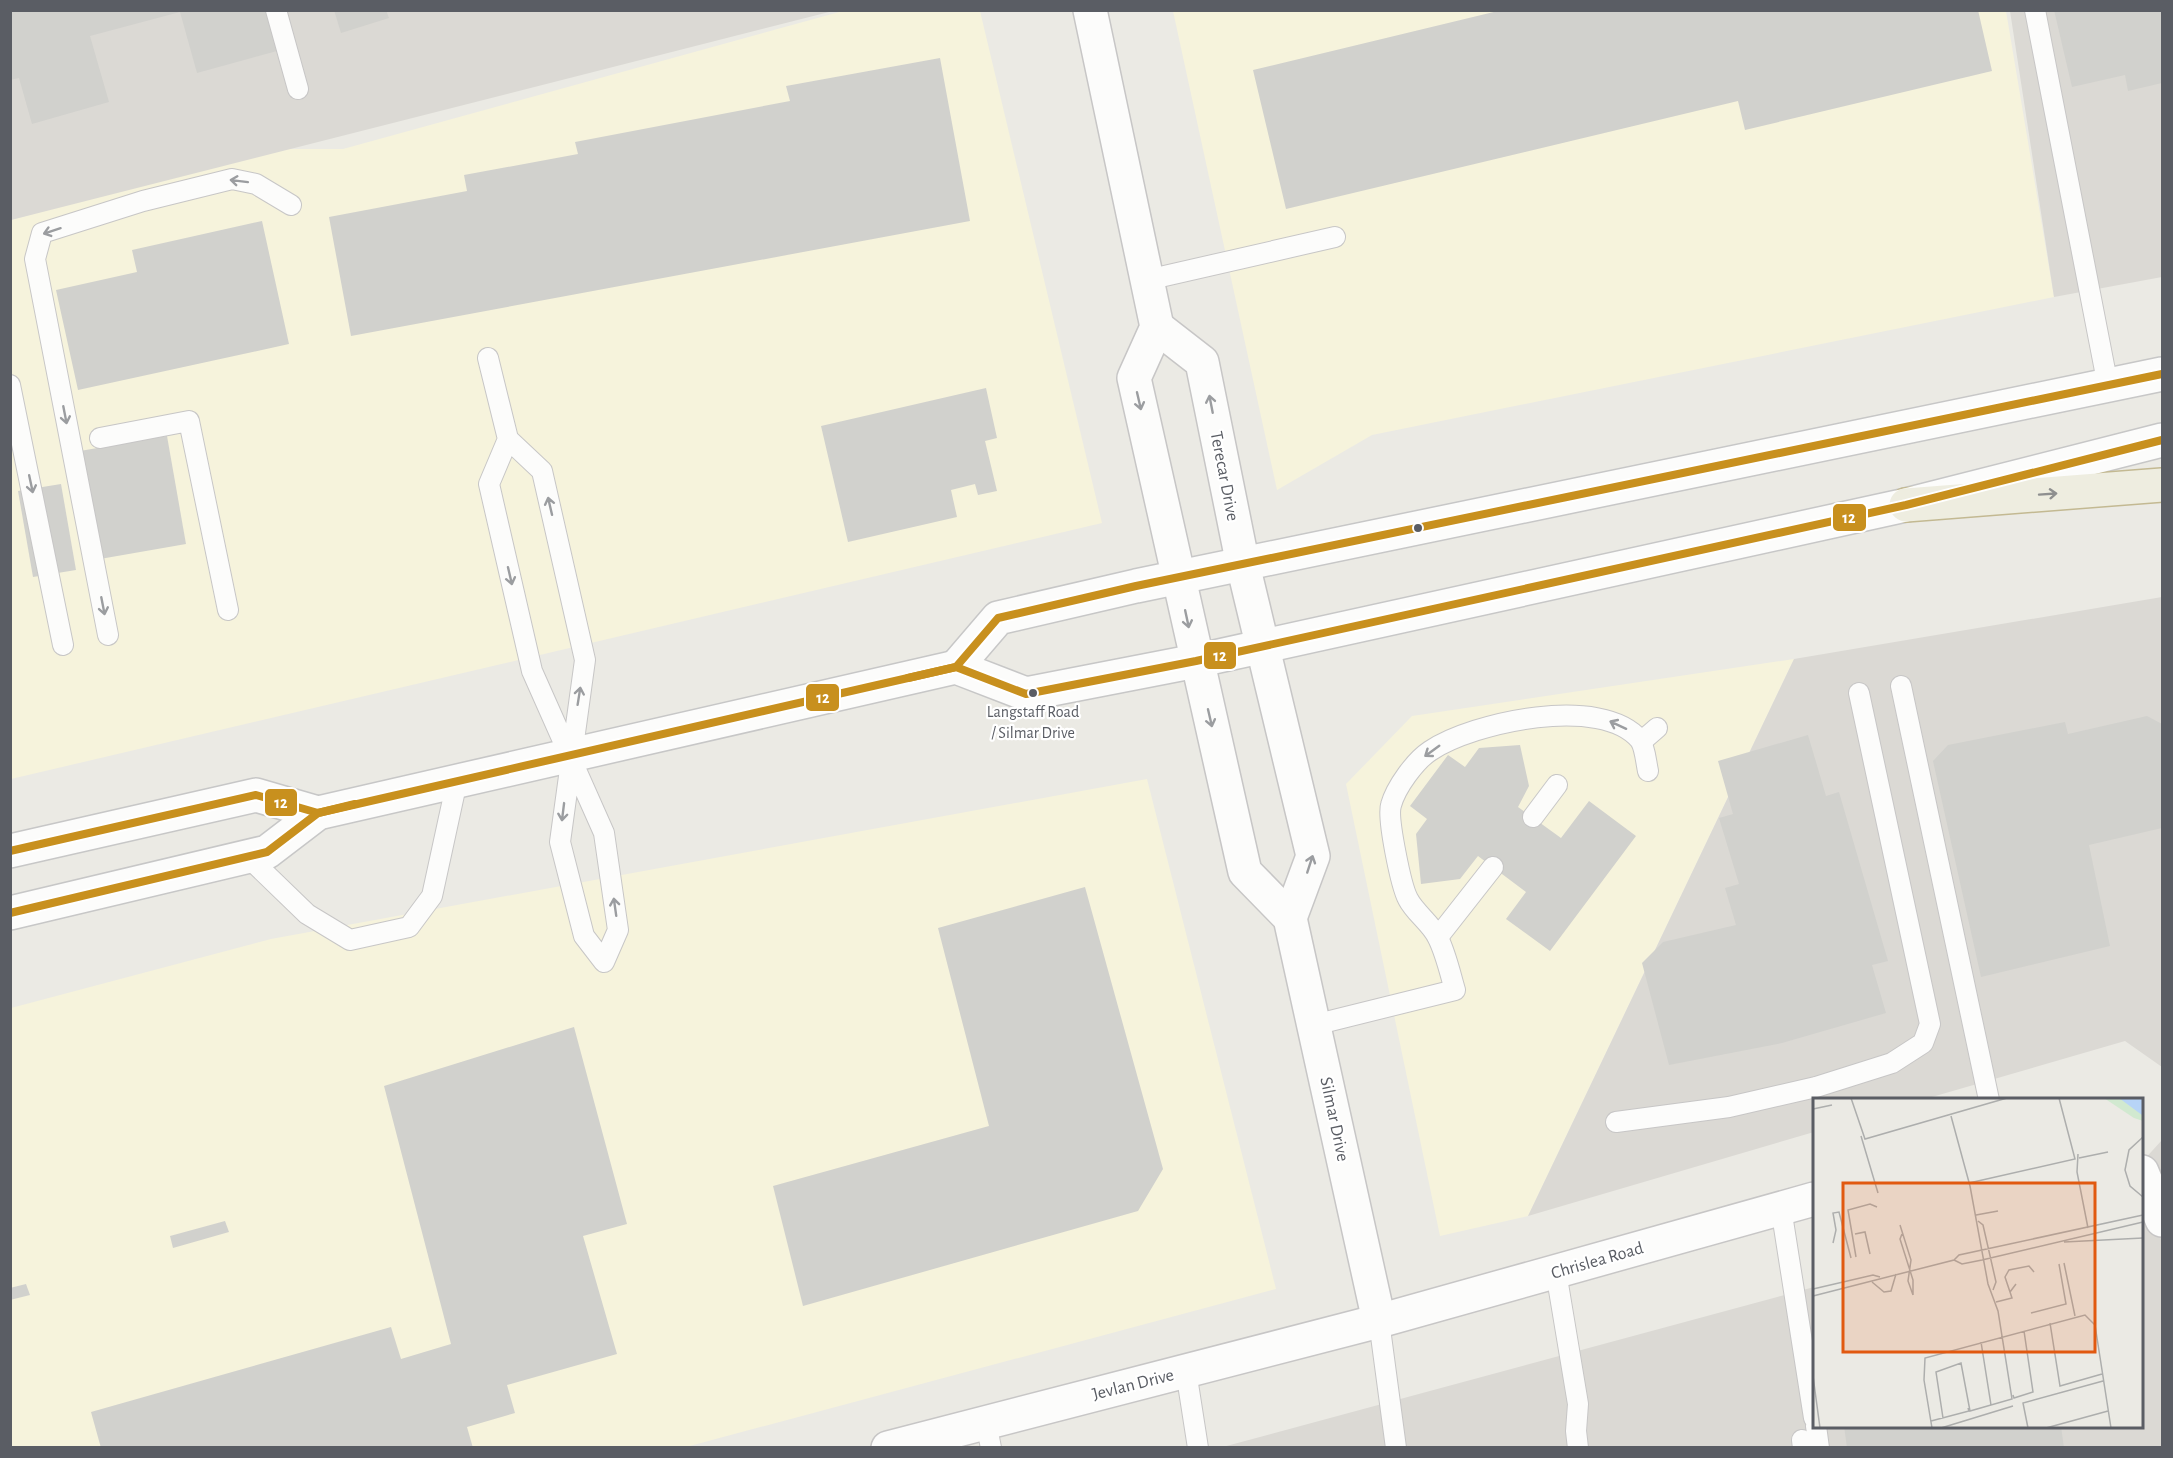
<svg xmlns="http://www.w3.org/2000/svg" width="2173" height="1458" font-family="'Alegreya Sans',sans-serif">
<rect width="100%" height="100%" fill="#ebeae4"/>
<g fill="#f6f3dc">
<polygon points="843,11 980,11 1102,523 11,779 11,220 270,149 343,149"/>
<polygon points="1173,11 2006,11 2054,297 1372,435 1277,490"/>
<polygon points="1794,659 1528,1216 1440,1236 1346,784 1412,716"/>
<polygon points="1147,779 1276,1289 686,1447 11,1448 11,1008 271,939"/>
</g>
<g fill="#dbd9d4">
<polygon points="11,11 833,11 11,220"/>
<polygon points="2010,11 2162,11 2162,277 2054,297"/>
<polygon points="2162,597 2162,1067 2125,1041 1925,1099 1814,1100 1814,1132 1528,1216 1794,659"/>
<polygon points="2162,1140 2162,1447 1219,1448 1814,1287 1814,1426 2142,1426 2142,1162"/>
</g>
<g fill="#d1d1cd">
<polygon points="10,10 266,10 277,51 197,73 180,12 90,36 109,102 32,124 19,78 10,80"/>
<polygon points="334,10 386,10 389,18 341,33"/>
<polygon points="1502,10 1978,10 1992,71 1745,130 1738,101 1286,209 1253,70"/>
<polygon points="2054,10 2162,10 2162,83 2128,91 2125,75 2072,87"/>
<polygon points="940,58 970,221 351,336 329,217 467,191 464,175 578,154 575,142 790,101 786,86"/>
<polygon points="262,221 289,344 78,390 56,290 137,272 132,250"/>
<polygon points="986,388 997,438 985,441 997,491 978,495 975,484 951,490 957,517 848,542 821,426"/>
<polygon points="167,436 186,544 100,559 80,451"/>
<polygon points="61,484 76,570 33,577 18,491"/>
<polygon points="2147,716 2162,724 2162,828 2089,845 2110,946 1981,977 1933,761 1948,745 2065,722 2068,734"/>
<polygon points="1808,735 1826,796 1839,792 1888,961 1872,965 1886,1013 1782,1043 1669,1065 1642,963 1663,942 1736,925 1725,888 1739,884 1719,818 1733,814 1718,761"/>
<polygon points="1520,745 1529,786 1518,807 1561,838 1589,801 1636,836 1550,951 1506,919 1526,892 1478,856 1460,879 1421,884 1416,834 1427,819 1410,806 1448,755 1465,767 1479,748"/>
<polygon points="1085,887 1163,1169 1138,1211 803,1306 773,1186 989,1126 938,928"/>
<polygon points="574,1027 627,1224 583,1236 617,1354 507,1385 515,1413 467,1427 473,1448 101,1448 91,1412 391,1327 401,1359 451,1344 384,1086"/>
<polygon points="225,1221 229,1232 173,1248 170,1236"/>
<polygon points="26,1284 30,1295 10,1300 10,1288"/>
<polygon points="1844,1426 2061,1426 2064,1448 1847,1448"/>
</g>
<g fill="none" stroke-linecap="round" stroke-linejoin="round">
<defs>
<g id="service">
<polyline points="276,10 298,89"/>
<polyline points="2035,10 2108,386"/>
<polyline points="1147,280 1335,237"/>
<polyline points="488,358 508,439 542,471 585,660 560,842 584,936 604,962 618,930 604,833 532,671 489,484 508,439"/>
<polyline points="10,385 63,645"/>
<polyline points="100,438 189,421 228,610"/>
<polyline points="108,635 35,259 42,233 143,201 232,179 256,184 291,205"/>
<polyline points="1901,686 1989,1100"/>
<polyline points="1642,741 1657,728"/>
<polyline points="1533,817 1557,785"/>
<polyline points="247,856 307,914 350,940 409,927 432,896 457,781"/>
<polyline points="1438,937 1493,867"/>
<path d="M1314 1025 1455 990C1450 973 1446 954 1438 938 1431 923 1415 913 1408 899 1401 886 1387 818 1391 805 1396 787 1415 761 1430 751 1473 722 1602 694 1640 740 1645 747 1646 762 1648 771"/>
<polyline points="1616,1122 1729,1107 1816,1087 1892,1063 1923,1043 1930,1024 1859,693"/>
<polyline points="1781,1208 1814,1418"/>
<polyline points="1556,1272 1578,1404 1576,1431 1578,1448"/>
<polyline points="1379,1321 1396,1448"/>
<polyline points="1186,1371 1198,1448"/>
<polyline points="986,1422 991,1448"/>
<polyline points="1816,1426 1819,1448"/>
<polyline points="1802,1440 1803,1448"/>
</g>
<g id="minor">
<polyline points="1090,10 1157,327 1134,378 1245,872 1290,918 1379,1321"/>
<polyline points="1157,327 1202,362 1243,565 1313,856 1290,918"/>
<polyline points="2142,1172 2162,1220"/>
<polyline points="888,1448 1379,1321 1814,1199"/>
</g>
<g id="secondary">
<polyline points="956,667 998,618 1136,586 2162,374"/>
<polyline points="10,851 256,795 318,813"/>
<polyline points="10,913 267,852 318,813 956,667 1026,694 1196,661 1906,505 2162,440"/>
</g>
<polyline id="motorway" points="1906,505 2162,485"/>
</defs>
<use href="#service" stroke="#c7c6c6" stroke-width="22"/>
<use href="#minor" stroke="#c7c6c6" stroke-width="36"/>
<use href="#secondary" stroke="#c7c7c7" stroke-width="36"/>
<use href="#motorway" stroke="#c3b992" stroke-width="36"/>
<use href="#service" stroke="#fcfcfb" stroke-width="20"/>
<use href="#minor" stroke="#fcfcfb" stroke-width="33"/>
<use href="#secondary" stroke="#fcfcfb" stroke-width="33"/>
<use href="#motorway" stroke="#eeede0" stroke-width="33"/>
<defs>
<g id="bus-1">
<polyline points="908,678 956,667 1026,694 1196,661 1906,505 2162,440"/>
<polyline points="10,851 256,795 318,813 956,667 998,618 1136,586 2162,374"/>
<polyline points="10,913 267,852 318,813 355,804"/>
</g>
</defs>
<use href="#bus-1" stroke="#fff" stroke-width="12"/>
<use href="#bus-1" stroke="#c8901e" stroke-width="8"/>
</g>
<defs><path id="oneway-shaft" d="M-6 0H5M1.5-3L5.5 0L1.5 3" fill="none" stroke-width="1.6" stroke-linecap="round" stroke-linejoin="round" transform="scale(1.5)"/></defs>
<g stroke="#9b9da0">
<use href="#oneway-shaft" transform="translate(239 181) rotate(-173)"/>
<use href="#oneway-shaft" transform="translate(52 231) rotate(162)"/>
<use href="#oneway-shaft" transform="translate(1139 401) rotate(77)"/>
<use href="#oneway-shaft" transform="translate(1211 404) rotate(-101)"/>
<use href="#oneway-shaft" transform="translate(65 415) rotate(79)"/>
<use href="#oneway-shaft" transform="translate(31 484) rotate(78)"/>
<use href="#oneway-shaft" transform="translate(550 506) rotate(-103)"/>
<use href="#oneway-shaft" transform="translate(510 576) rotate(77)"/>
<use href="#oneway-shaft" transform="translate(103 606) rotate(79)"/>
<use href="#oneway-shaft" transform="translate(1187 619) rotate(78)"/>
<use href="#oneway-shaft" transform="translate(579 696) rotate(-81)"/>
<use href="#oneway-shaft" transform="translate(1210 718) rotate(77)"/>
<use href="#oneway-shaft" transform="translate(1618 725) rotate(-155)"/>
<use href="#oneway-shaft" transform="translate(1432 751) rotate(144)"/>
<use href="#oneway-shaft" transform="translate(563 812) rotate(97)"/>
<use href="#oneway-shaft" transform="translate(1310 864) rotate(-72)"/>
<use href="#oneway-shaft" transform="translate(615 907) rotate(-98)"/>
</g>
<use stroke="#8e8f8f" href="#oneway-shaft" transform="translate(2048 494) rotate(-4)"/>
<g fill="#5a5d64" stroke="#fff" stroke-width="2">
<circle cx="1418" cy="528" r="5"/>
<circle cx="1033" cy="693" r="5"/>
</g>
<g text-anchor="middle" stroke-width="4.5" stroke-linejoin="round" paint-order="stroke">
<g font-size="16" fill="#5a5d64" stroke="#fff">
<text x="1033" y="717">Langstaff Road<tspan x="1033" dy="21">/ Silmar Drive</tspan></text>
</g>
<g font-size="18" fill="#5a5d64" stroke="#fff">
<text transform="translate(1225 476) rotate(79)" y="6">Terecar Drive</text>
<text transform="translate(1335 1119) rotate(78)" y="6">Silmar Drive</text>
<text transform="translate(1597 1260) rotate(-16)" y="6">Chrislea Road</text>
<text transform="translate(1133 1384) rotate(-14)" y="6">Jevlan Drive</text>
</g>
</g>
<g transform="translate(1813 1098)">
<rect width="330" height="330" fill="#ebeae4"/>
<path d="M291 0H330V23L321 20Z" fill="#d1e9d0"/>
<path d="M306 0H330V17H329Z" fill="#b7d4f7"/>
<path fill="none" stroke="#adaead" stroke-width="1.5" d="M38 0 52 41 194 0M0 11 19 7M48 38 65 95M330 39 316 52 312 72 317 88 330 99M265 56 264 74 275 130M266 60 295 54M156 85 262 61 246 0M163 117 185 113M165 123 170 127 183 184 180 192M87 127 98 162 95 183 100 197M42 136 52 134 57 156M89 136 87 141 100 182V197M251 144 330 140M20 145 23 132 20 115 26 114 38 160M43 159 35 112 57 106 64 109M141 162 149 166 169 162 330 124M251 165 262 218M59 184 71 194 78 193 83 176M0 191 60 177 67 179M197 194 192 179 196 172 216 168 221 174M0 198 141 162 146 157 330 117M183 204 199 200 197 194 203 186M218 215 253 206 246 166M237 225 247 288 289 276M168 244 178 307M0 278 7 330M200 297 201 300 220 294 211 233M130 320 123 274 148 265 157 313 199 301 185 213 175 186 157 88 138 18M118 323 156 313 155 310M119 330 111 282 112 260 272 217 282 227 298 330M128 330 200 308M215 330 210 305 290 283M233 330 295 313"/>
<path fill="#e15910" fill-opacity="0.15" stroke="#e15910" stroke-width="3" d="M30 85H282V254H30Z"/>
<rect width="330" height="330" fill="none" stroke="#5a5d64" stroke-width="3"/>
</g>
<g stroke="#fff" stroke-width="2">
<rect x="1832" y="503" width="35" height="29" rx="6" fill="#c8901e"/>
<rect x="1203" y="641" width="34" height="29" rx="6" fill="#c8901e"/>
<rect x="805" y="683" width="35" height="29" rx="6" fill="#c8901e"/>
<rect x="264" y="788" width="34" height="29" rx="6" fill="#c8901e"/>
</g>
<g font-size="16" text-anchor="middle" font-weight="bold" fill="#fff">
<text x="1849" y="523">12</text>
<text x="1220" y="661">12</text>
<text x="823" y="703">12</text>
<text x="281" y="808">12</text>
</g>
<rect width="2173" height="1458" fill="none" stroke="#5a5d64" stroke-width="24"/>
</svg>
